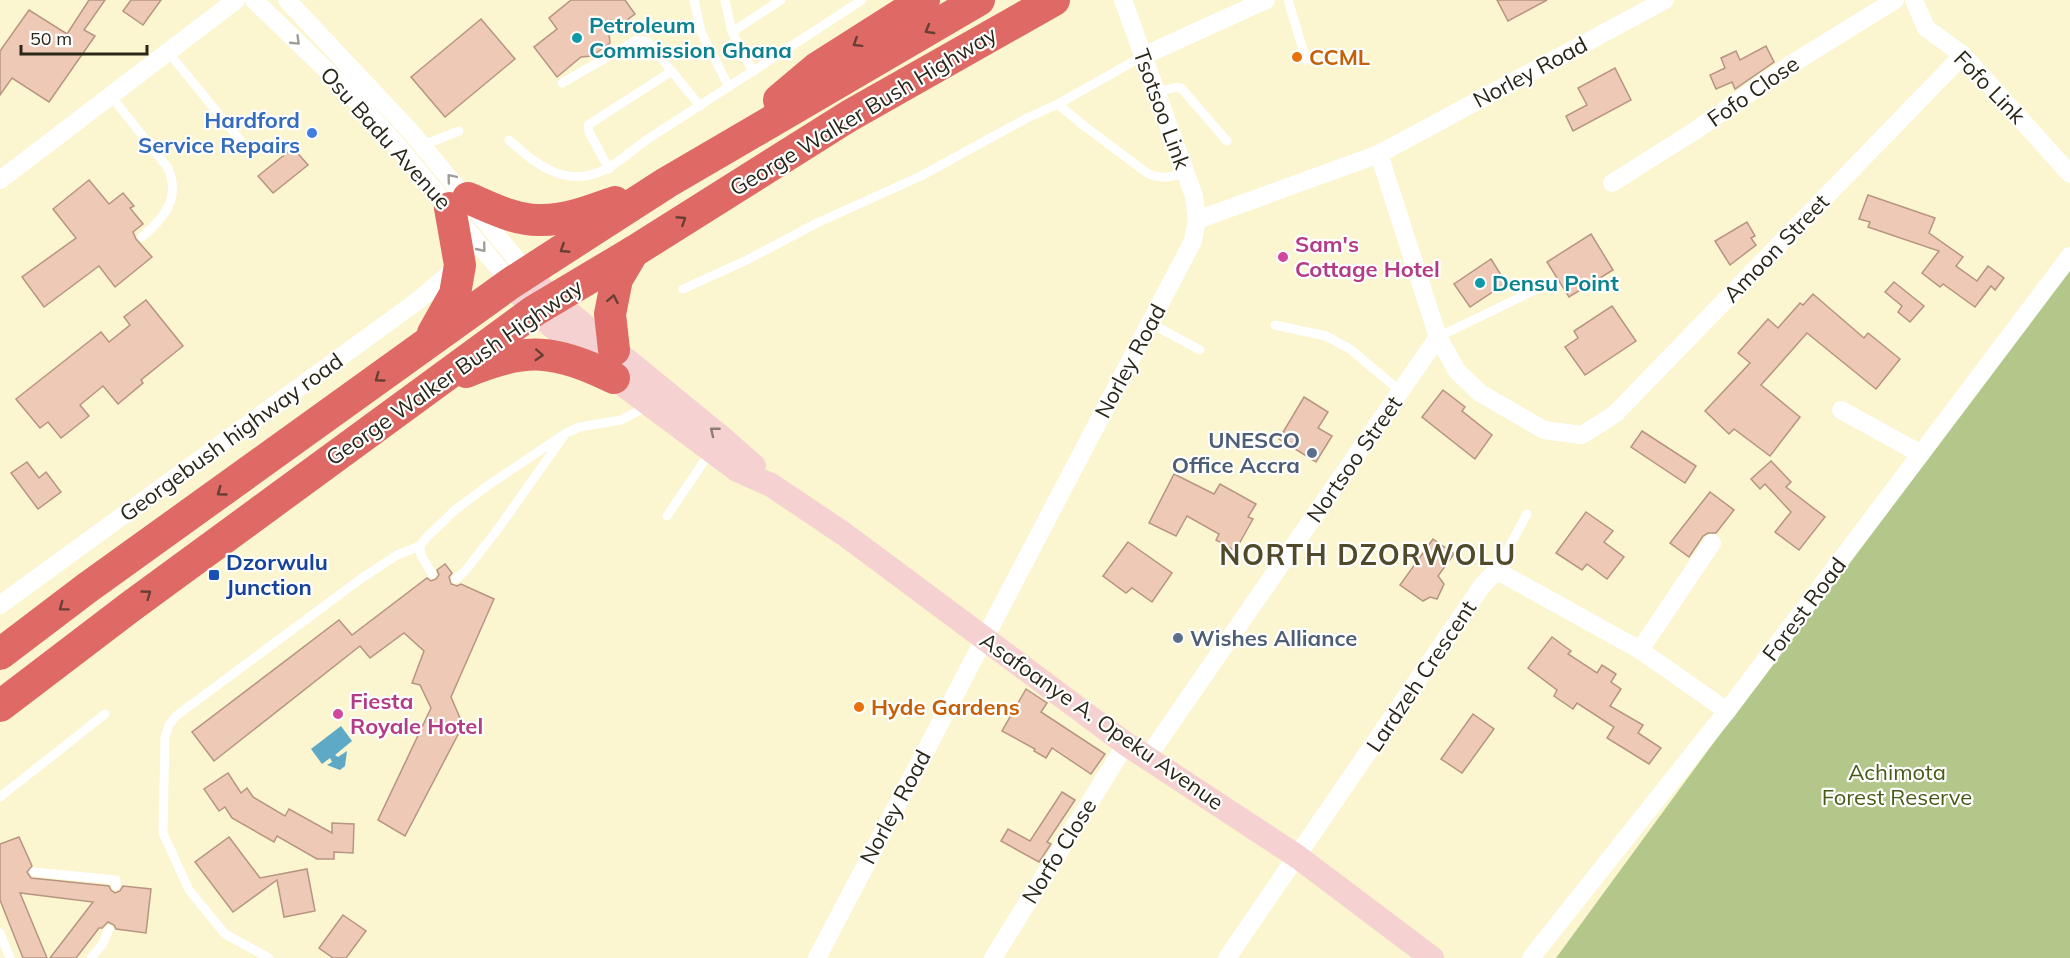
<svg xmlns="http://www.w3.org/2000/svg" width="2070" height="958" font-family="Mulish,sans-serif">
<rect width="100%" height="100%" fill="#fbf5d0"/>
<polygon fill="#b2c789" points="2070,256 2070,958 1556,958"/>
<polygon fill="#5da9c6" points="341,726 352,741 335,755 338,757 347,751 345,766 340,770 327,765 332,762 330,758 322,764 311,749"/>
<g fill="#eec9b6" stroke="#b79582" stroke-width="1.5">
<polygon points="89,0 105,0 84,30 95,36 49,102 12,78 0,95 0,51 29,10 67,34"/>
<polygon points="131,0 161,0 143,25 123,11"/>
<polygon points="571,0 625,0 635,14 609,33 610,43 592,56 581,57 557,77 534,47 557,29 549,18"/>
<polygon points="1497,0 1547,0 1508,21"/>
<polygon points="481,19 515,59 445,117 411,77"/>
<polygon points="1766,46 1774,62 1735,89 1732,82 1716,89 1710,75 1725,68 1721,58 1736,51 1740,60"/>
<polygon points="1615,68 1631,100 1573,131 1566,116 1587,105 1578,88"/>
<polygon points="293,148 308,165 273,193 258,176"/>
<polygon points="89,180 109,204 123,193 134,206 130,208 143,224 133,232 136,239 152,257 115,287 99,266 44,307 22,277 76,238 53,209"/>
<polygon points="1868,195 1935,218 1929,233 1963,257 1956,266 1977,281 1988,266 2004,278 1995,290 1991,286 1975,307 1943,284 1940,287 1922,273 1939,251 1868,227 1870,222 1859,219"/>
<polygon points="1747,222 1755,236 1751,238 1756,245 1730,265 1715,241"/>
<polygon points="1591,234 1613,270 1569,297 1547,262"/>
<polygon points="1491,259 1506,283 1470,307 1454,284"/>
<polygon points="1894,282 1924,306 1910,322 1898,312 1902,306 1885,292"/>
<polygon points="1813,294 1864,338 1868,333 1900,359 1876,389 1807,333 1761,385 1800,417 1770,456 1734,429 1729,434 1705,411 1750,363 1738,353 1768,319 1778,328 1800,303 1803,305"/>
<polygon points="146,300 183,346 141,380 143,383 118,404 103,386 80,405 89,416 61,438 48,422 40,428 16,399 101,332 109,342 130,325 124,317"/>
<polygon points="1612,306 1636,341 1585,375 1565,347 1578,338 1574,331"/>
<polygon points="1443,390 1465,407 1462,411 1492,435 1475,459 1422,417"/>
<polygon points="1304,397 1328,412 1318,428 1332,436 1316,462 1279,439"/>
<polygon points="1642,431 1696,466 1685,483 1631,447"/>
<polygon points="1771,461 1791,482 1786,487 1825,517 1799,550 1775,532 1791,512 1765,484 1760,489 1751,479"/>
<polygon points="27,462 39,478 46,472 61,492 38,509 11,473"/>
<polygon points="1174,474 1214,494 1220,484 1256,504 1248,517 1253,519 1235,551 1216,540 1219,534 1187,516 1176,536 1149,523"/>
<polygon points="1710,492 1734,510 1716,533 1708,533 1703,536 1689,557 1670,543"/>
<polygon points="1586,512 1613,531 1604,542 1624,557 1607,579 1587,564 1582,570 1556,553"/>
<polygon points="1433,539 1454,554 1438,576 1444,584 1437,599 1430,597 1423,601 1400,585"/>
<polygon points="1128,542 1172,573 1152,602 1132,588 1126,593 1103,576"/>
<polygon points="445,564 452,573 449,577 451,584 457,586 461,584 494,599 451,697 463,725 405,836 378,820 431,708 420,685 412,683 424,651 404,633 370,658 360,646 214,761 192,732 339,620 352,635 427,578 431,581 436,579 439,575 437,570"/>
<polygon points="1552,637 1571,651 1568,654 1597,673 1602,665 1616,674 1611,682 1621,689 1610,706 1643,725 1638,733 1661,748 1649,764 1607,738 1614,727 1577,703 1573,709 1554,696 1557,690 1528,668"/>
<polygon points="1026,689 1047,703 1041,712 1105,754 1091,774 1052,748 1046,758 1034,751 1035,749 1002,731"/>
<polygon points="1473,714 1494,729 1462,773 1441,759"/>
<polygon points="228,773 241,793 247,788 253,797 285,816 289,809 332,833 332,823 354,824 353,853 334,852 334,859 317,859 277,836 274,842 232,818 225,807 219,811 204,789"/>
<polygon points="1062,792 1075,800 1047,842 1051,844 1039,862 1001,841 1008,829 1030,841"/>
<polygon points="19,837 32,866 27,872 31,878 109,886 111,890 115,893 120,891 123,886 151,889 146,933 116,929 114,925 108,922 102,928 99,928 76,958 50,958 93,902 20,893 47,958 23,958 0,900 0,844"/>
<polygon points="229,837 260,878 307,869 315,911 284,917 277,880 233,912 195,862"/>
<polygon points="343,915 366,931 346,958 333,958 319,948"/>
</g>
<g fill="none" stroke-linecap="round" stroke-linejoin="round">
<g stroke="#fff" stroke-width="9">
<polyline points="694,0 701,32 729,87"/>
<polyline points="725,0 732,32 753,72"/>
<polyline points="1288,0 1306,60"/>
<polyline points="732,32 781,0"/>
<polyline points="168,52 249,151"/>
<polyline points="562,83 637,40 648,42 700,106"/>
<polyline points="1157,92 1177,87 1181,88 1227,141"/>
<path d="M111 96 168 168C181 199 164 218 142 237"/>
<polyline points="1058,104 1143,56"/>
<path d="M509 140C529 158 555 181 585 176 612 172 629 151 651 137 722 91 792 46 862 0"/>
<polyline points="423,145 459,131"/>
<polyline points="609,169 589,132 588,125 672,71"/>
<path d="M683 289 747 260 817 223 921 176 1027 118 1058 104 1083 125 1147 173C1162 180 1170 177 1185 173"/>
<polyline points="1150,323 1200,350"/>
<polyline points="1275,325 1326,336 1350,349 1400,391"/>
<polyline points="1438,337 1533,291"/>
<polyline points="667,516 711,451"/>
<polyline points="1496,571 1527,514"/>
<polyline points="432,574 421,555 420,546 426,538 455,510 490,484 566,433 580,427 621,420 648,406"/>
<polyline points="456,579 465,571 498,529 563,437"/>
<polyline points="0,797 105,714"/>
<polyline points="34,872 116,880 116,886"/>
<polyline points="0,933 10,958"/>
<polyline points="91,958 102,945 109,929"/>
<polyline points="269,958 225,934 189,890 163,833 165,737 169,725 176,716 362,578 397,555 420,546"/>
</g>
<g stroke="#fff" stroke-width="18">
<polyline points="254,0 348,91 396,144 511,283"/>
<polyline points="287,0 411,132 527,272"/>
<polyline points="1914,0 1926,28 1963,55 2070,174"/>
<polyline points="1143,56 1266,0"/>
<polyline points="1379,154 1438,337 1457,371 1480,393 1544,430 1582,435 1615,414 1963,55"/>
<polyline points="0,180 236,0"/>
<polyline points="1612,183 1693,132 1790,65 1895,0"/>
<polyline points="1197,220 1379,154 1665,0"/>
<polyline points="1841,410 1921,454"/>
<polyline points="0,605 416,302 459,266"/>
<polyline points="1640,650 1712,543"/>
<polyline points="1147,758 1438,337"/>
<polyline points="817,958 1193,241 1197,220 1194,196 1123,0"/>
<polyline points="993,958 1126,744"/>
<polyline points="1227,958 1482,586 1496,571 1512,579 1640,650 1727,711"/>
<polyline points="1531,958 1727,711 2070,256"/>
</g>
<g stroke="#f5d2d1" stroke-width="24">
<polyline points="527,272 552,299 721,437 754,466"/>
<polyline points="511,283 534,311 614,378 737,470 771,485 844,534 1126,744 1298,857 1432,958"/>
</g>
<g stroke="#df6a65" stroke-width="32">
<polyline points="779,100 817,68 924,0"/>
<path d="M468 198C490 207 514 220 538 220 565 221 590 211 615 202"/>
<polyline points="433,333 455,294 460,265 450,208"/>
<polyline points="614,350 610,314 617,279 633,252"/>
<path d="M466 372C527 346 555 350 614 378"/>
<polyline points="0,654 87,588 511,283 666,183 979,0"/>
<polyline points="0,706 130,607 534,311 633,252 849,116 1054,0"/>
</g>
</g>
<defs><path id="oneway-chevron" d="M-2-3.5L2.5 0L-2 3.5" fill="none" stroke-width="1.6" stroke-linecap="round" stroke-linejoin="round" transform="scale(1.5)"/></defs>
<g stroke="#693e34">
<use href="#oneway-chevron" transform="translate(929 30) rotate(150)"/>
<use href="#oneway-chevron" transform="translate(857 43) rotate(148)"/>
<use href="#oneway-chevron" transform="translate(682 220) rotate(-33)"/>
<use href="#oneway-chevron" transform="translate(564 249) rotate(147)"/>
<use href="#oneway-chevron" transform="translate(613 299) rotate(-79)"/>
<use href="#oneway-chevron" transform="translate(539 355) rotate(3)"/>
<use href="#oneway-chevron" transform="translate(379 378) rotate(144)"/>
<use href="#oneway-chevron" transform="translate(221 492) rotate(144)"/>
<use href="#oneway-chevron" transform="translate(147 594) rotate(-36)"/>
<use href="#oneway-chevron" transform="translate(63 607) rotate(143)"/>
</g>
<g stroke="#9f9e98">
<use href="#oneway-chevron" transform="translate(296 41) rotate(44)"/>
<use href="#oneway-chevron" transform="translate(451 178) rotate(-130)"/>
<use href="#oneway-chevron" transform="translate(482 248) rotate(51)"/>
</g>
<use stroke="#907c75" href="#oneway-chevron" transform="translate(714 431) rotate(-141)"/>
<g fill="#0f9aa8" stroke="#fff" stroke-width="2">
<circle cx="577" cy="38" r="6"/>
<circle cx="1480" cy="283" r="6"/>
</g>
<g fill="#e8710a" stroke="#fff" stroke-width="2">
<circle cx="1297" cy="57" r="6"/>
<circle cx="859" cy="707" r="6"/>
</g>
<circle fill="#3f7fe0" stroke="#fff" stroke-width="2" cx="312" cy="133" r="6"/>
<g fill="#d1479c" stroke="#fff" stroke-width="2">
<circle cx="1283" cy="257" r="6"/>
<circle cx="338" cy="714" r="6"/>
</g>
<g fill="#5c6f8a" stroke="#fff" stroke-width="2">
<circle cx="1312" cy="453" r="6"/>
<circle cx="1178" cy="638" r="6"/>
</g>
<rect fill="#1a4fb4" stroke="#fff" stroke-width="2" x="208" y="569" width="12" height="12" rx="3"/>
<g text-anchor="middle" stroke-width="4.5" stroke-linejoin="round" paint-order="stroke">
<g font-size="22" font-weight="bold" fill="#0d838f" stroke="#fff" text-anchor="start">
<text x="589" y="33">Petroleum<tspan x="589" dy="25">Commission Ghana</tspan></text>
<text x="1492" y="291">Densu Point</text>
</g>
<g font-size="22" font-weight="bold" fill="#c56008" stroke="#fff" text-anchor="start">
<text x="1309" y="65">CCML</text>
<text x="871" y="715">Hyde Gardens</text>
</g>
<g font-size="22" fill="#2a2719" stroke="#fff">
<text transform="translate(1530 72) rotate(-28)" y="8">Norley Road</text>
<text transform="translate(1990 87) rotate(46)" y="8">Fofo Link</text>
<text transform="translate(1753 91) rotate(-35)" y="8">Fofo Close</text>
<text transform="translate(1162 109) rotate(70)" y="8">Tsotsoo Link</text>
<text transform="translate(863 111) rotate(-31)" y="8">George Walker Bush Highway</text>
<text transform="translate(386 138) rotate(48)" y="8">Osu Badu Avenue</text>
<text transform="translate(1776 248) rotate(-46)" y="8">Amoon Street</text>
<text transform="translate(1130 361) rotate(-62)" y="8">Norley Road</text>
<text transform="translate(454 372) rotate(-35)" y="8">George Walker Bush Highway</text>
<text transform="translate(231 437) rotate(-36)" y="8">Georgebush highway road</text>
<text transform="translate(1354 459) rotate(-55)" y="8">Nortsoo Street</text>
<text transform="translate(1804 609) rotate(-53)" y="8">Forest Road</text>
<text transform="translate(1421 676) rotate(-56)" y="8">Lardzeh Crescent</text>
<text transform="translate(1102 721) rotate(35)" y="8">Asafoanye A. Opeku Avenue</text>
<text transform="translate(895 807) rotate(-62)" y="8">Norley Road</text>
<text transform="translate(1059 851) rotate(-58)" y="8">Norfo Close</text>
</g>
<g font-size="22" font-weight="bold" fill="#366cbe" stroke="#fff" text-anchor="end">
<text x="300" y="128">Hardford<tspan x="300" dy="25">Service Repairs</tspan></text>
</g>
<g font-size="22" font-weight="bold" fill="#b23c85" stroke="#fff" text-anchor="start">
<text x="1295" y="252">Sam's<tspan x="1295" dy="25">Cottage Hotel</tspan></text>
<text x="350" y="709">Fiesta<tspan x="350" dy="25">Royale Hotel</tspan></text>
</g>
<g font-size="22" font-weight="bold" fill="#4e5e75" stroke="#fff" text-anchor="end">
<text x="1300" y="448">UNESCO<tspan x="1300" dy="25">Office Accra</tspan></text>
<text x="1190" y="646" text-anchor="start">Wishes Alliance</text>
</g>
<g font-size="22" font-weight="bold" fill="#164399" stroke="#fff" text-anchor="start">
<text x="226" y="570">Dzorwulu<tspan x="226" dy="25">Junction</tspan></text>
</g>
<g font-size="22" fill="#485a17" stroke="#fff">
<text x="1897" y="780">Achimota<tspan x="1897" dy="25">Forest Reserve</tspan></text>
</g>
<g font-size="28" font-weight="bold" letter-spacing="1.5" fill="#504a2a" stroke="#fff">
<text x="1368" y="565">NORTH DZORWOLU</text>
</g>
</g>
<path d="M21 45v9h126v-9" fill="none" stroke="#2a2719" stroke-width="3"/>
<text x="30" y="45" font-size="18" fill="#2a2719" stroke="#ffffff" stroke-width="4.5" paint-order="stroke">50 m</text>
</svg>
